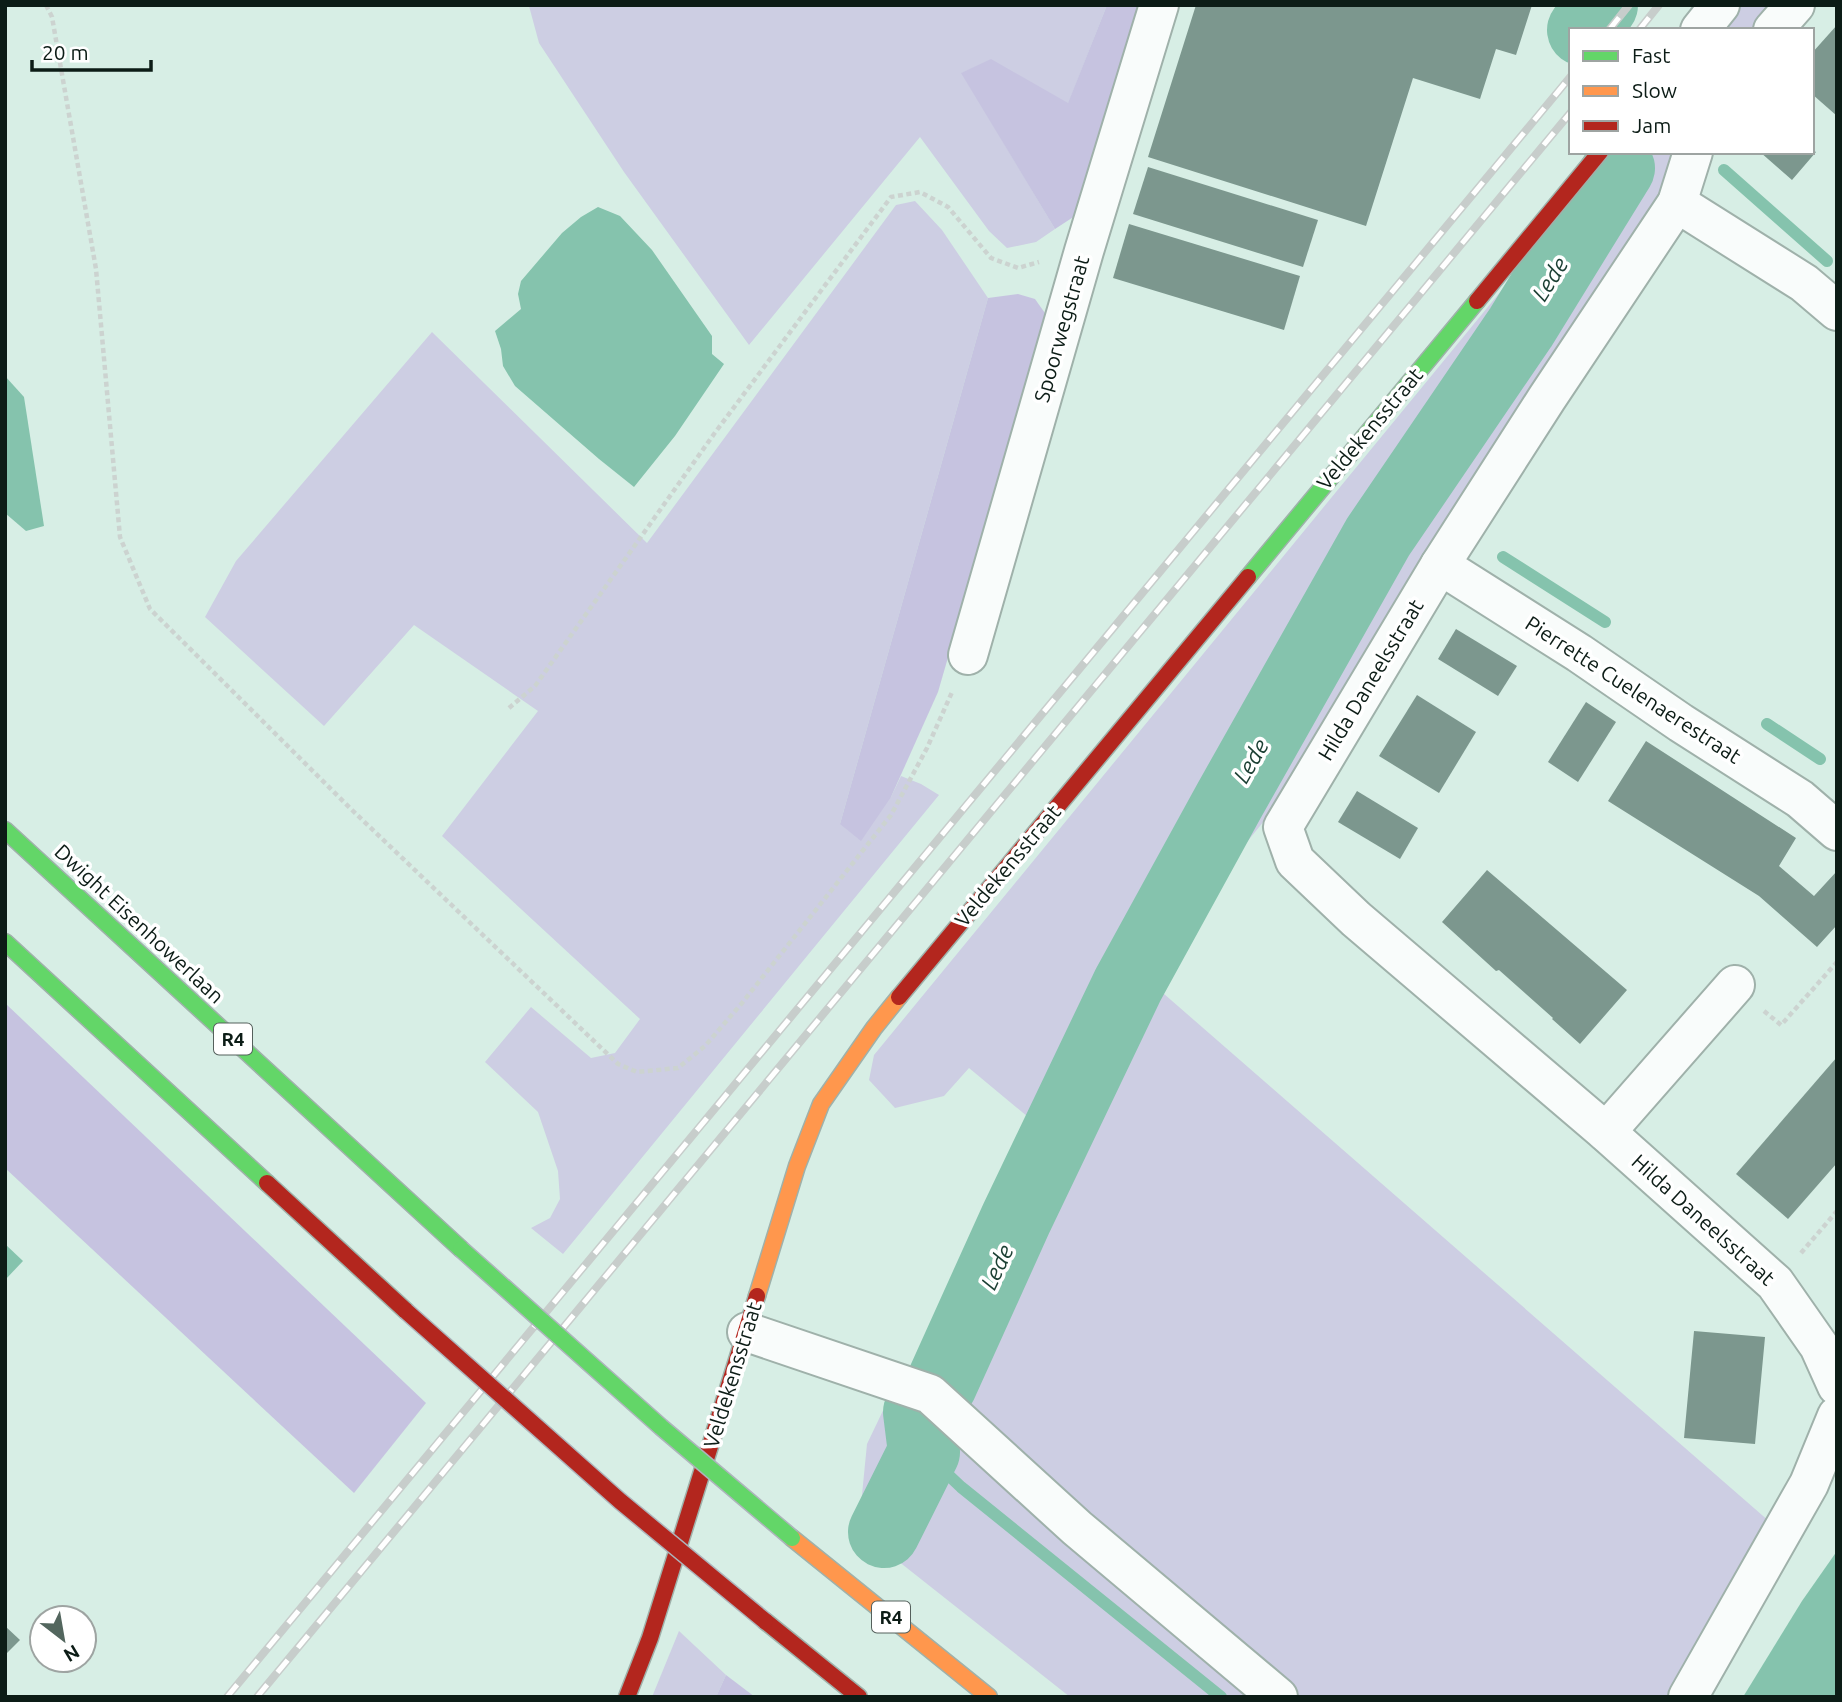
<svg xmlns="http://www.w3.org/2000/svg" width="1842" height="1702" font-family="Ubuntu,sans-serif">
<rect width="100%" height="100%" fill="#d7eee5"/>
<g fill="#cdcee3">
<polygon points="531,5 1107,5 1068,104 991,60 962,73 1055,229 1036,242 1007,248 989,231 920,137 749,345 624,172 539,43 529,6"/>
<polygon points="1736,5 1782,5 1760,30 1715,30"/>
<polygon points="1615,152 1676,152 1669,183 1277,805 1140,973 1770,1522 1667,1697 1070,1697 893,1557 859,1525 867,1444 889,1398 1081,1161 969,1068 944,1096 895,1108 869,1080 874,1055"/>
<polygon points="915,201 942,230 988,298 840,824 891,797 901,776 921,784 939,795 563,1254 531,1228 550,1218 560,1199 558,1171 538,1112 485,1062 531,1007 591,1058 615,1053 640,1019 442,836 538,711 414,625 324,726 205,617 236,561 432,332 647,543 896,205"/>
<polygon points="679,1631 726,1675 716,1697 652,1697"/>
</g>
<g fill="#c6c3e0">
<polygon points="1107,5 1138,5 1139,13 1078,214 1055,229 961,73 991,59 1068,103"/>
<polygon points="1018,294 1035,299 1047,316 938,692 891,797 861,841 840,824 988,298"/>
<polygon points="5,1003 426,1403 354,1493 5,1168"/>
<polygon points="726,1675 755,1697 716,1697"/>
</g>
<g fill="#85c3ad">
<polygon points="598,207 620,216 652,250 712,336 712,354 724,364 675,436 634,487 599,459 515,386 503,366 501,349 495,331 521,309 518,294 521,281 562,233 581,217"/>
<polygon points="5,376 24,397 44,526 26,531 5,513"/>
<polygon points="5,1244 23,1261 5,1280"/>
<polygon points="1837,1551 1837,1697 1743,1697 1802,1601"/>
</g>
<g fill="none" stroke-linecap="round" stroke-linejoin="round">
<g stroke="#85c3ad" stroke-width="12">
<polyline points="1724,170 1827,261"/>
<polyline points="1503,557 1605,622"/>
<polyline points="1767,724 1820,759"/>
<polyline points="924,1452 961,1487 1221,1697"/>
</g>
<g stroke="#85c3ad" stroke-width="72">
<polyline points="1583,30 1602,5"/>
<polyline points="941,1385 1016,1219 1128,985 1229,801 1378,537 1521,327 1619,168"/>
<polyline points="884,1532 924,1452 919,1412"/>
</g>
</g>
<g fill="#7c978e">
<polygon points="1196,5 1532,5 1516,55 1496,49 1480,99 1413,78 1366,226 1148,157"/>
<polygon points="1837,25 1837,116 1812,94 1812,53"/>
<polygon points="1812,150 1816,152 1792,180 1760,152 1812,152"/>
<polygon points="1148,167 1318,220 1303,267 1133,214"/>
<polygon points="1129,224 1300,276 1284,330 1113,278"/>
<polygon points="1456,629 1517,666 1498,696 1438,659"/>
<polygon points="1417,695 1476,732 1439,793 1379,756"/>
<polygon points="1586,702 1616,722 1578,782 1548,762"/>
<polygon points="1646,741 1796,838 1779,866 1814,896 1837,871 1837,925 1817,947 1759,896 1608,801"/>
<polygon points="1357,791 1418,828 1400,859 1338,822"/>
<polygon points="1487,870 1627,990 1580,1044 1552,1019 1553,1018 1499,970 1496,971 1442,922"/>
<polygon points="1837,1057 1837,1163 1788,1219 1736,1174"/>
<polygon points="1694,1331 1765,1337 1755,1444 1684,1438"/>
<polygon points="5,1626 20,1640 5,1655"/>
</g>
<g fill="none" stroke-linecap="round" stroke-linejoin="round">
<defs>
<g id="street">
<polyline points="1700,30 1720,5"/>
<polyline points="1773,30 1795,5"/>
<polyline points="1693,152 1677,203 1547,398 1440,565 1283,827 1295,861 1356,919 1606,1132 1775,1283 1819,1346 1837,1386"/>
<polyline points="1677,203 1804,283 1837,311"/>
<polyline points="1440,565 1579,653 1681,723 1800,799 1837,831"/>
<polyline points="968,655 1084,251 1159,5"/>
<polyline points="1606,1132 1735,985"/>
<polyline points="747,1332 930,1394 1077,1528 1278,1697"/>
<polyline points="1688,1697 1809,1484 1837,1416"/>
</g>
<g id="fast">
<polyline points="1248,577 1477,301"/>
<polyline points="5,830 461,1249"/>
<polyline points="5,942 267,1183"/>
</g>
<g id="slow">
<polyline points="757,1296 797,1166 821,1104 874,1028 899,997"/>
<polyline points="792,1538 989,1697"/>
</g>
<g id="jam">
<polyline points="1477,301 1600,152"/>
<polyline points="899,997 1248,577"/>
<polyline points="267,1183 406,1311"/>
<polyline points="765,1621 859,1697"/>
<polyline points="627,1697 650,1638 757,1296"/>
</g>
</defs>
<use href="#street" stroke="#9fb1aa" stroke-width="42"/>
<use href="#fast" stroke="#9fb1aa" stroke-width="19"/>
<use href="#slow" stroke="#9fb1aa" stroke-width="19"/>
<use href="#jam" stroke="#9fb1aa" stroke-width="19"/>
<g stroke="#ccd3d0" stroke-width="4.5" stroke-dasharray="5 3.5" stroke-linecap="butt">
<polyline points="46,5 52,17 96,269 120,537 150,609 352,810 618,1064 637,1072 678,1068 705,1046 742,1003 891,815 927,748 953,690"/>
<polyline points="509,708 535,686 714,434 891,197 920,192 948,207 991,258 1018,268 1039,262"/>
<polyline points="1764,1011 1781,1025 1837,962"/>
<polyline points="1801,1253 1837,1211"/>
</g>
<use href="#street" stroke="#f9fcfb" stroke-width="38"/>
<use href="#fast" stroke="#63d668" stroke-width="16"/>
<use href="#slow" stroke="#ff974d" stroke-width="16"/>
<use href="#jam" stroke="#b3261e" stroke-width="16"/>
<defs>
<g id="rail">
<polyline points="1609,30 1629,5"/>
<polyline points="1639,30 1659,5"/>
<polyline points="227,1697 1571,76"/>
<polyline points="257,1697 1571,112"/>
</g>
</defs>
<use href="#rail" stroke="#c7cdcb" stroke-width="8"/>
<use href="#rail" stroke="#fff" stroke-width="5" stroke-dasharray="16" stroke-linecap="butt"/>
<defs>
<polyline id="fast-bridge" points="461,1249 661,1427 792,1538"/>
<polyline id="jam-bridge" points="406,1311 620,1501 765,1621"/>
</defs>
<use href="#fast-bridge" stroke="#adb4bb" stroke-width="19" stroke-linecap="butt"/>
<use href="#jam-bridge" stroke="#adb4bb" stroke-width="19" stroke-linecap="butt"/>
<use href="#fast-bridge" stroke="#63d668" stroke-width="16"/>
<use href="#jam-bridge" stroke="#b3261e" stroke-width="16"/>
</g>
<g text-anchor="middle" stroke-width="7" stroke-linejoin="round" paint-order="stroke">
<g fill="#fff" stroke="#55605c" stroke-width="2">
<rect x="214" y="1023.5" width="38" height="31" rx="5"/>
<rect x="872" y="1601.5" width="38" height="31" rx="5"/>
</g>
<g font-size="19" font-weight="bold" fill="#0c1c16">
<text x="233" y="1046">R4</text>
<text x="891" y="1624">R4</text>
</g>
<g font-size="21" fill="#0c1c16" stroke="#fff">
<text transform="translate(1062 329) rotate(-74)" y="7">Spoorwegstraat</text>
<text transform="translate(1370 429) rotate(-50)" y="7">Veldekensstraat</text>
<text transform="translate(1371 680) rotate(-59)" y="7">Hilda Daneelsstraat</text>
<text transform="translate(1633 690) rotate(33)" y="7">Pierrette Cuelenaerestraat</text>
<text transform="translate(1008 866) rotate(-50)" y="7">Veldekensstraat</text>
<text transform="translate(139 924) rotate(43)" y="7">Dwight Eisenhowerlaan</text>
<text transform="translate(1703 1220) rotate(42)" y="7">Hilda Daneelsstraat</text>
<text transform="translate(733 1375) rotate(-73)" y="7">Veldekensstraat</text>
</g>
<g font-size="23" font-style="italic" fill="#1b3f33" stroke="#fff">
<text transform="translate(1550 279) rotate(-58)" y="8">Lede</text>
<text transform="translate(1251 761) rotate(-60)" y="8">Lede</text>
<text transform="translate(997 1267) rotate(-65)" y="8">Lede</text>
</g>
</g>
<rect width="1842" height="1702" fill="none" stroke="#0c1c16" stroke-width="14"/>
<rect x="1569" y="28" width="245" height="126" fill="#ffffff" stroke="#9ea4a2" stroke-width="2"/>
<rect x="1583" y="51" width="35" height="10" fill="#63d668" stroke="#9ea4a2" stroke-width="2"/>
<text x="1632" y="63" font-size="21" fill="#0c1c16">Fast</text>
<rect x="1583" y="86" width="35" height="10" fill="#ff974d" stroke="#9ea4a2" stroke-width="2"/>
<text x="1632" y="98" font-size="21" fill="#0c1c16">Slow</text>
<rect x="1583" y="121" width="35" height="10" fill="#b3261e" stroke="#9ea4a2" stroke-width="2"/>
<text x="1632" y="133" font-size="21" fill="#0c1c16">Jam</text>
<g transform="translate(63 1639) rotate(149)"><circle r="33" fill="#ffffff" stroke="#9ea4a2" stroke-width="2"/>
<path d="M0-5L12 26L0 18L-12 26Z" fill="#53665e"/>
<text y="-10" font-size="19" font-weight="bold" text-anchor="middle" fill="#0c1c16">N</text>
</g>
<path d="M32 60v10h119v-10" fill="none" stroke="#0c1c16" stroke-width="3.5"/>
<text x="42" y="60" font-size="21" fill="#0c1c16" stroke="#ffffff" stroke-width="5" paint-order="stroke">20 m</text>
</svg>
